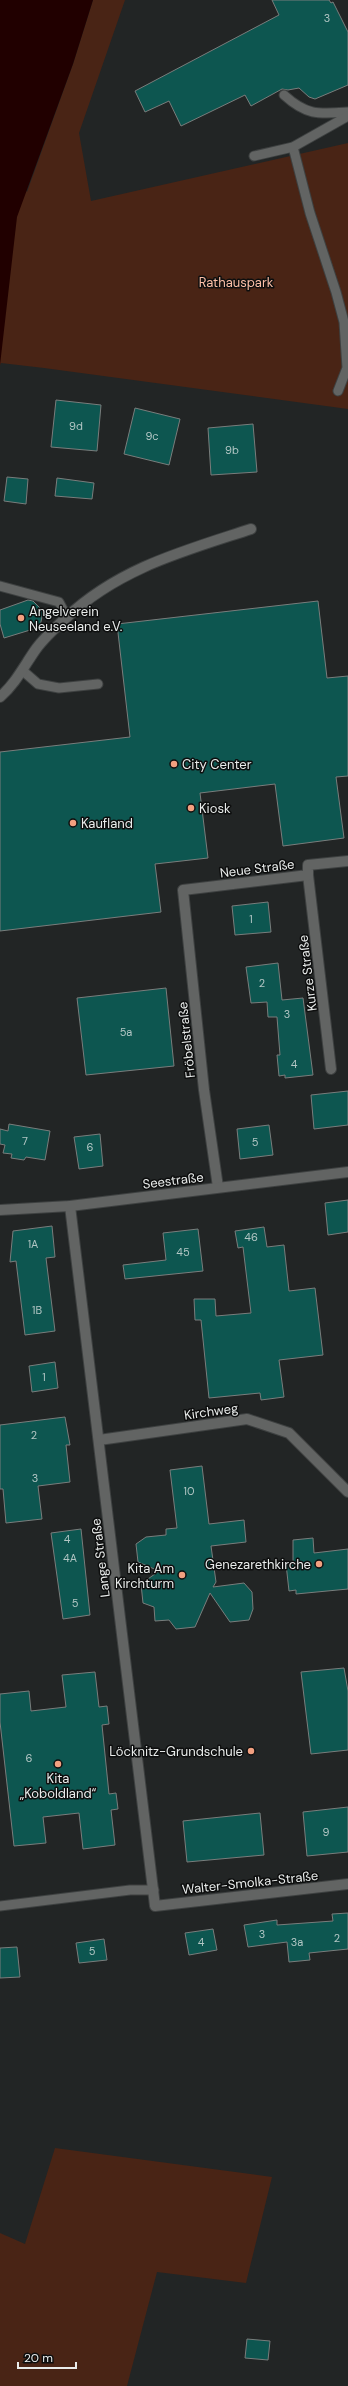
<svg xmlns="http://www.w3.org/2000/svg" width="348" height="2386" font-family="'DM Sans',sans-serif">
<rect width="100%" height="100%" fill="#222525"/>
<g fill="#492415">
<polygon points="93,0 125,0 79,133 91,201 348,143 348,409 44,368 1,363 0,365 0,156 27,192 73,64"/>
<polygon points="55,2148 272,2177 246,2283 157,2272 127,2386 0,2386 0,2233 25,2244"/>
</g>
<polygon fill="#210000" points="0,0 93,0 73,64 17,217 0,365"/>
<g fill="#0d5650" stroke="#797d7c">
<polygon points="272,0 329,0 331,3 333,2 348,32 348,85 315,99 309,97 299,88 288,90 282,89 251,106 245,95 181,126 169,101 145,112 135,91 279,15"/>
<polygon points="56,400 101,405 97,451 51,447"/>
<polygon points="135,408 180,419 169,465 124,454"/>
<polygon points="253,424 257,472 211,475 208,428"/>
<polygon points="7,477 28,479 26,504 4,501"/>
<polygon points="57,478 94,483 92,499 55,496"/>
<polygon points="28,600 33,601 43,611 40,627 4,638 0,624 0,610"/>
<polygon points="318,601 327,678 348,676 348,776 336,777 344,838 283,846 275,784 200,793 208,858 155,864 161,912 0,931 0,752 130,737 117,624"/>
<polygon points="268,902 271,932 235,935 232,906"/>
<polygon points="278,963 282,1000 303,998 313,1075 285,1078 285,1075 279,1076 277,1055 280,1055 277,1017 268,1017 267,1002 251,1003 246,967"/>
<polygon points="166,988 174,1066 86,1075 77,998"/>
<polygon points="348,1091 348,1125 314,1129 311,1095"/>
<polygon points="9,1124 50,1131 45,1160 26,1157 24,1160 11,1158 12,1154 3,1153 5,1145 0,1144 0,1129 8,1131"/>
<polygon points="269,1125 273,1155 240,1159 237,1129"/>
<polygon points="100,1134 103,1166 79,1169 74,1137"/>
<polygon points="348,1200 348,1232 328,1235 325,1203"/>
<polygon points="52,1226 55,1257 46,1258 55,1331 25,1335 16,1261 10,1262 13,1231"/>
<polygon points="264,1227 267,1247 284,1245 289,1291 315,1288 323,1355 279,1360 284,1397 261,1400 260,1393 209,1398 201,1320 195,1320 194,1299 215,1299 216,1316 251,1313 243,1247 238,1248 235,1231"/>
<polygon points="198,1229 203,1271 125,1279 123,1265 166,1260 163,1233"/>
<polygon points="55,1362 58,1388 32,1392 29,1366"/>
<polygon points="65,1417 70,1445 66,1445 70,1482 38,1486 42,1519 6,1523 3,1489 0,1489 0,1425"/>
<polygon points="202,1466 209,1524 244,1520 246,1542 211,1546 216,1582 213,1587 244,1583 252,1592 253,1609 249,1620 230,1622 210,1593 195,1627 176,1629 169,1620 155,1621 154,1607 143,1603 141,1584 159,1571 138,1562 136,1544 146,1537 166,1535 166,1529 177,1528 170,1470"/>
<polygon points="81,1529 90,1615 63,1619 51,1533"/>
<polygon points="313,1538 314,1553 348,1549 348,1589 296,1594 296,1590 289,1591 286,1564 293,1563 293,1540"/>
<polygon points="344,1668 348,1691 348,1750 311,1754 301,1672"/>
<polygon points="95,1672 99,1707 107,1706 109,1724 102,1725 109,1794 116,1793 118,1809 111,1810 115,1845 83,1849 79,1813 43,1817 46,1843 14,1846 0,1722 0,1694 29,1691 31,1711 66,1707 62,1675"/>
<polygon points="348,1807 348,1852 307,1856 303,1812"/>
<polygon points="260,1813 264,1855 187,1862 183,1821"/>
<polygon points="348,1913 348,1949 309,1953 310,1960 289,1962 287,1942 248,1947 244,1925 277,1920 277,1925 333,1921 332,1914"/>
<polygon points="213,1929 217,1950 189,1955 185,1933"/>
<polygon points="104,1939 107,1960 79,1963 76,1943"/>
<polygon points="17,1947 20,1977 0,1978 0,1948"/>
<polygon points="247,2339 270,2341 268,2360 245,2358"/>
</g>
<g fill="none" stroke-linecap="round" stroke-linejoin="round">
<defs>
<g id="service">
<path d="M284 95C307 116 319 114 348 112"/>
<polyline points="293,147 310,213 336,292 344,322 347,368 338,391"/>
<polyline points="254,156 293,147 348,116"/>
<polyline points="0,586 59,602 67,617"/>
<polyline points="23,671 38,684 59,688 98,684"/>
<polyline points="0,1906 130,1890 154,1890"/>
</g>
<g id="minor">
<path d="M0 697C16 683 24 666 36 649 44 638 56 627 66 618 119 568 184 551 251 529"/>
<polyline points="308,875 331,1069"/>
<polyline points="218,1187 204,1090 183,890 308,875 308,865 348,861"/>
<polyline points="70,1206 155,1906 348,1884"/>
<polyline points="0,1210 70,1206 348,1172"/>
<polyline points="99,1440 247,1419 289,1433 348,1492"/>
</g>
</defs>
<use href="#service" stroke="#3e4141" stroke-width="11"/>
<use href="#minor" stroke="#3e4141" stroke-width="12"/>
<use href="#service" stroke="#626463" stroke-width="9"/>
<use href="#minor" stroke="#626463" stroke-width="10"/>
</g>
<g fill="#f2a080" stroke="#0d0e0e" stroke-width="1.5">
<circle cx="21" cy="618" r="4"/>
<circle cx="174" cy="764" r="4"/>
<circle cx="191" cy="808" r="4"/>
<circle cx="73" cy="823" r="4"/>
<circle cx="319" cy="1564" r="4"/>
<circle cx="182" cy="1575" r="4"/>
<circle cx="251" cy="1751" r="4"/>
<circle cx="58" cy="1764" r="4"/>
</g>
<g text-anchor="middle" stroke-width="3" stroke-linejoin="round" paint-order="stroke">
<g font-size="11" fill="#b2c6c4">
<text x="327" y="22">3</text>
<text x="76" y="430">9d</text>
<text x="152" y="440">9c</text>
<text x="232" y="454">9b</text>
<text x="251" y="923">1</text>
<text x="262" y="987">2</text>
<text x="287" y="1018">3</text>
<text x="126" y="1036">5a</text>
<text x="294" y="1068">4</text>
<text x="25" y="1145">7</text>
<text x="255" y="1146">5</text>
<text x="90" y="1151">6</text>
<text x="251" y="1241">46</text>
<text x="33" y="1248">1A</text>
<text x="183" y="1256">45</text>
<text x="37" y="1314">1B</text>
<text x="44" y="1381">1</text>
<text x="34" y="1439">2</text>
<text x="35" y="1482">3</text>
<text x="189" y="1495">10</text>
<text x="67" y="1543">4</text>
<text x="70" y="1562">4A</text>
<text x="75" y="1607">5</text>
<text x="29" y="1762">6</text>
<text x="326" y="1836">9</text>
<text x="262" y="1938">3</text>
<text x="337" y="1942">2</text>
<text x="201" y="1946">4</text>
<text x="297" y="1946">3a</text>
<text x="92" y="1955">5</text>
</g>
<g font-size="13" fill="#fbbea6" stroke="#0d0e0e">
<text x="236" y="287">Rathauspark</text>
</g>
<g font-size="13" fill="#e9eceb" stroke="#0d0e0e" text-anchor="start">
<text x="29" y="616">Angelverein<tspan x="29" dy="15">Neuseeland e.V.</tspan></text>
<text x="182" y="769">City Center</text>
<text x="199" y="813">Kiosk</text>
<text x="81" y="828">Kaufland</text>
<text x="311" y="1569" text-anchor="end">Genezarethkirche</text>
<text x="174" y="1573" text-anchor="end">Kita Am<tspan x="174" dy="15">Kirchturm</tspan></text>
<text x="243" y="1756" text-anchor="end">Löcknitz-Grundschule</text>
<text x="58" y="1783" text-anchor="middle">Kita<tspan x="58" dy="15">„Koboldland“</tspan></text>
</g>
<g font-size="13" fill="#e9eceb" stroke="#0d0e0e">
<text transform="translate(257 868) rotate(-7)" y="5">Neue Straße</text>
<text transform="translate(307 973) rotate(-97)" y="5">Kurze Straße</text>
<text transform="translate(186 1040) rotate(-96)" y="5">Fröbelstraße</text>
<text transform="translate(173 1180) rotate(-7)" y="5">Seestraße</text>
<text transform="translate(211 1411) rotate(-8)" y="5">Kirchweg</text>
<text transform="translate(100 1558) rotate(-97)" y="5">Lange Straße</text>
<text transform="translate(250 1882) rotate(-6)" y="5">Walter-Smolka-Straße</text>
</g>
</g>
<path d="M18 2362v6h58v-6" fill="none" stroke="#e9eceb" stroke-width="2"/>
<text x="24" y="2362" font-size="12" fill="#e9eceb" stroke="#0d0e0e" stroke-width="3" paint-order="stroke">20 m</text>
</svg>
